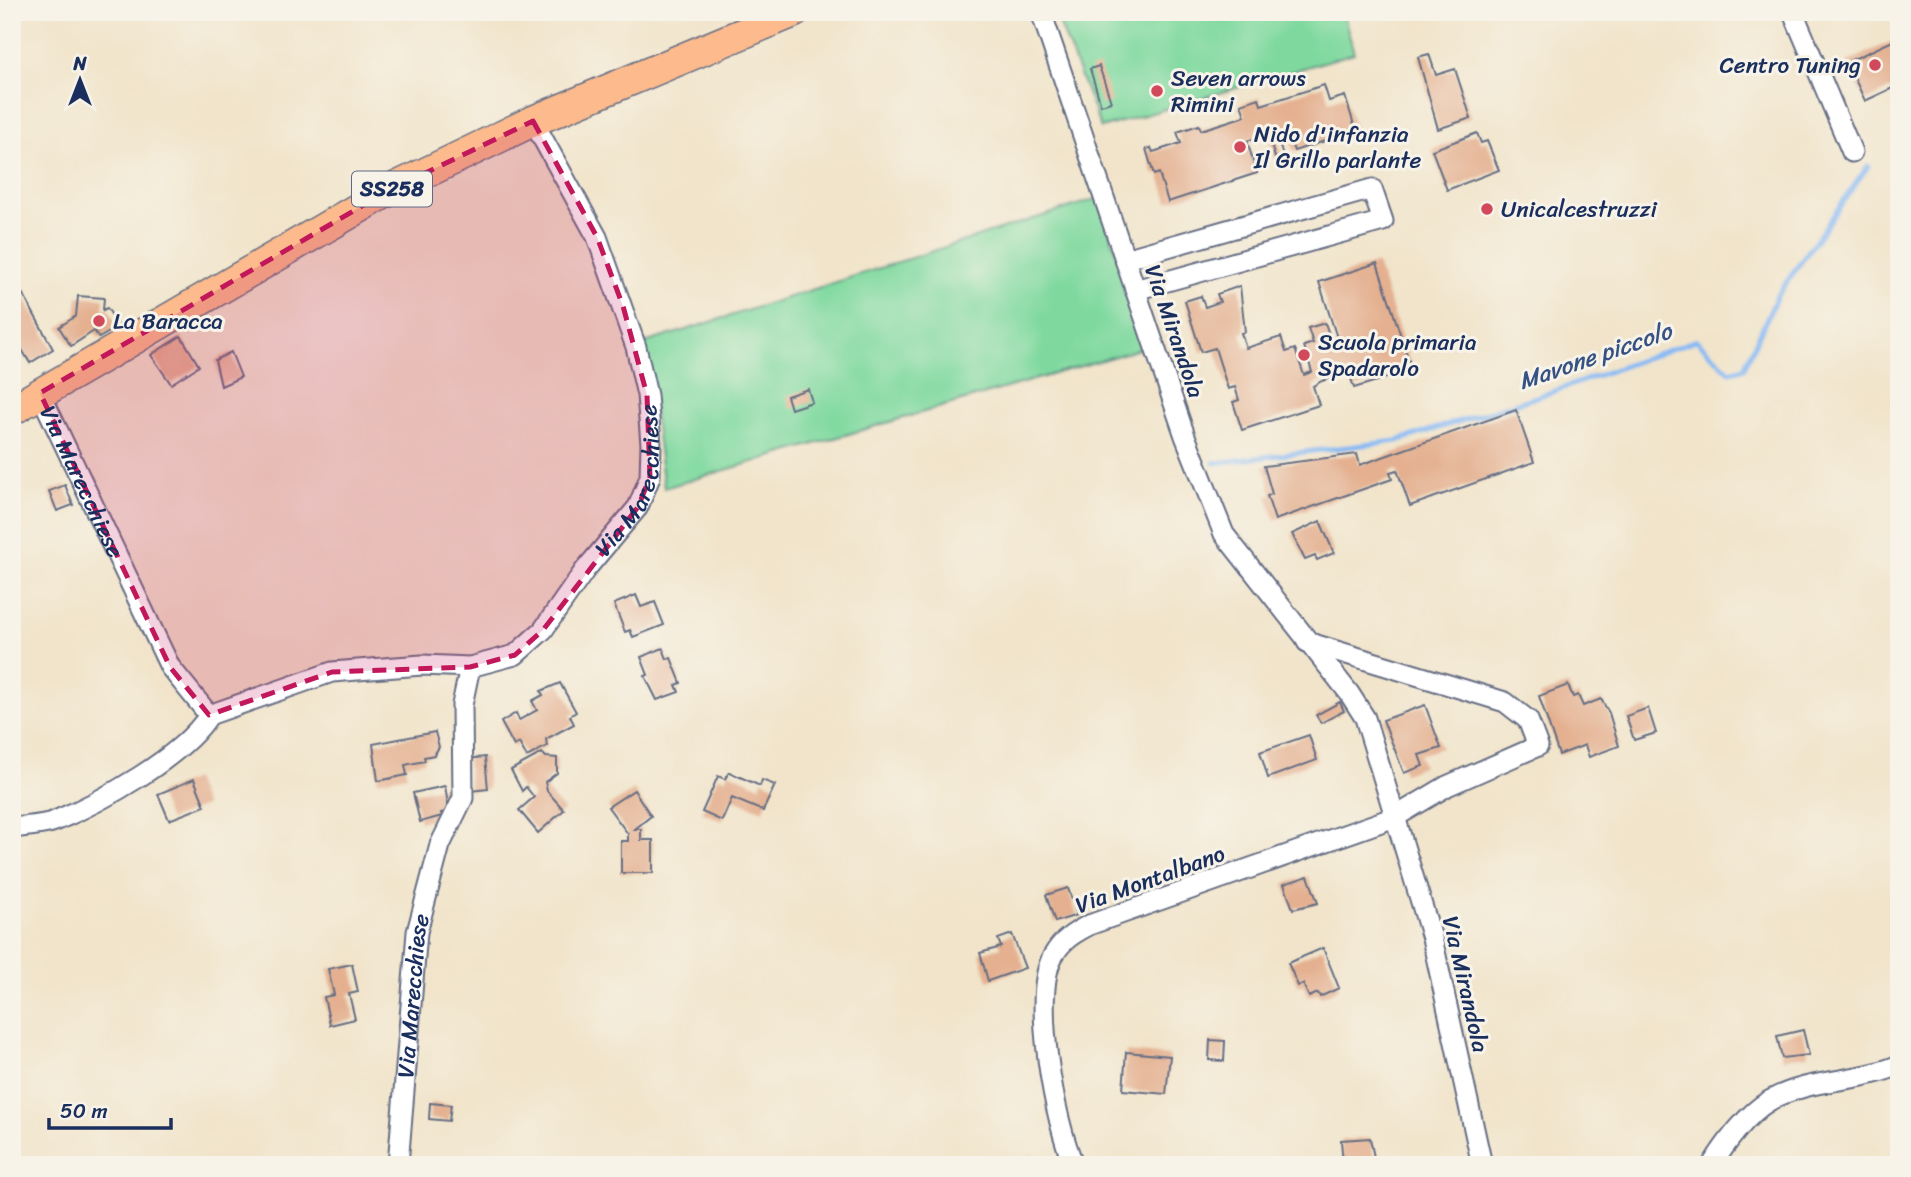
<svg xmlns="http://www.w3.org/2000/svg" width="1911" height="1177" font-family="Sriracha,sans-serif">
<rect width="100%" height="100%" fill="#f7f3e8"/>
<filter id="ink" filterUnits="userSpaceOnUse"><feTurbulence type="fractalNoise" baseFrequency=".0143" numOctaves="2"/><feDisplacementMap in="SourceGraphic" scale="14" xChannelSelector="R" yChannelSelector="G"/><feConvolveMatrix kernelMatrix="1 2 1 2 8 2 1 2 1" color-interpolation-filters="sRGB"/></filter>
<filter id="wash" filterUnits="userSpaceOnUse"><feTurbulence type="fractalNoise" baseFrequency=".00686" numOctaves="4" result="noise"/><feDisplacementMap in="SourceGraphic" scale="28" xChannelSelector="R" yChannelSelector="G"/><feGaussianBlur stdDeviation="1.57" result="paint"/><feColorMatrix in="noise" values="0 0 0 0 0 0 0 0 0 0 0 0 0 0 0 0 0 1.4 0 .05"/><feComposite in="paint" operator="in"/></filter>
<g filter="url(#wash)">
<rect width="100%" height="100%" fill="#f1e4ca"/>
<g fill="#7fd99f" stroke="#4d847e" stroke-width="2">
<polygon points="1055,12 1343,12 1354,53 1101,128"/>
<polygon points="1099,198 1146,347 664,488 645,343"/>
</g>
<g fill="none" stroke-linecap="round" stroke-linejoin="round">
<polyline stroke="#87baf4" stroke-width="5" points="1214,463 1397,441 1555,391 1696,340 1730,372 1744,368 1777,296 1868,166"/>
</g>
<g id="blocks">
<g fill="#e4b090">
<polygon points="1899,38 1899,85 1865,101 1847,62"/>
<polygon points="1429,54 1436,75 1455,69 1471,118 1438,129 1418,57"/>
<polygon points="1099,66 1111,102 1101,105 1090,69"/>
<polygon points="1324,85 1329,101 1345,96 1356,131 1294,151 1288,134 1277,137 1283,156 1275,158 1268,134 1247,141 1257,173 1168,202 1159,173 1154,175 1146,149 1151,148 1153,152 1181,143 1177,132 1199,125 1201,130 1245,116 1241,104 1259,98 1261,105"/>
<polygon points="1477,133 1481,143 1487,141 1499,170 1447,190 1432,150"/>
<polygon points="1377,263 1412,370 1354,388 1349,372 1322,381 1313,386 1319,405 1242,430 1233,402 1239,400 1235,387 1228,389 1215,348 1201,352 1185,301 1201,296 1205,307 1220,302 1217,294 1240,286 1245,332 1241,333 1246,348 1281,337 1286,352 1295,349 1304,375 1312,372 1304,346 1313,343 1308,328 1325,323 1333,346 1339,344 1319,282"/>
<polygon points="23,294 53,349 30,363 12,333 12,300"/>
<polygon points="78,296 104,298 103,310 107,308 119,326 99,338 94,331 71,346 59,327 76,316"/>
<polygon points="181,336 199,366 171,384 151,355"/>
<polygon points="231,352 241,377 221,386 215,360"/>
<polygon points="808,389 812,402 791,409 787,396"/>
<polygon points="1516,410 1534,462 1410,506 1397,470 1390,472 1392,479 1275,520 1267,496 1272,494 1264,466 1357,454 1360,465"/>
<polygon points="65,485 73,505 57,511 49,491"/>
<polygon points="1320,521 1334,553 1317,560 1315,556 1305,560 1292,534"/>
<polygon points="636,595 641,607 655,602 664,625 633,637 630,630 625,632 614,604"/>
<polygon points="663,648 667,659 671,658 681,683 676,685 679,692 657,700 645,676 648,675 641,657"/>
<polygon points="560,683 576,712 570,716 574,724 546,739 547,746 527,757 519,743 514,746 501,722 516,713 519,720 537,710 532,701 543,695 541,691"/>
<polygon points="1568,685 1573,697 1578,695 1583,706 1601,699 1609,713 1619,746 1589,757 1585,745 1559,755 1539,696"/>
<polygon points="1340,702 1344,711 1321,723 1316,715"/>
<polygon points="1425,705 1441,748 1419,755 1423,766 1404,773 1383,720"/>
<polygon points="1648,708 1656,733 1634,740 1626,716"/>
<polygon points="435,732 439,747 434,755 424,757 425,761 405,765 407,775 378,781 373,744"/>
<polygon points="1309,735 1317,760 1268,778 1260,752"/>
<polygon points="542,753 546,757 557,758 557,773 545,782 547,791 564,810 538,833 519,810 534,797 526,787 522,791 511,770"/>
<polygon points="485,757 488,789 470,791 467,759"/>
<polygon points="729,772 760,786 762,780 775,785 763,811 732,798 722,821 702,812 718,776 725,779"/>
<polygon points="194,779 205,806 169,820 158,794"/>
<polygon points="445,786 449,811 441,813 442,816 420,822 413,793"/>
<polygon points="634,790 651,816 635,829 641,829 641,840 653,840 653,873 621,873 621,841 628,841 628,834 608,807"/>
<polygon points="1308,876 1318,903 1293,909 1284,884"/>
<polygon points="1068,888 1077,915 1055,922 1046,895"/>
<polygon points="1012,934 1025,968 988,981 980,953 1001,947 998,939"/>
<polygon points="1323,948 1339,988 1320,997 1318,993 1309,997 1303,984 1298,986 1288,963"/>
<polygon points="352,964 358,992 349,994 355,1019 330,1025 324,997 334,995 328,969"/>
<polygon points="1803,1030 1809,1055 1782,1058 1777,1036"/>
<polygon points="1210,1040 1225,1041 1224,1061 1209,1060"/>
<polygon points="1126,1052 1170,1056 1166,1094 1123,1090"/>
<polygon points="430,1103 451,1105 449,1121 429,1119"/>
<polygon points="1370,1138 1375,1162 1343,1165 1341,1140"/>
<polygon points="1031,1154 1038,1165 1013,1165"/>
</g>
</g>
</g>
<g filter="url(#ink)">
<use href="#blocks" fill-opacity="0" stroke="#666e84" stroke-width="2"/>
<g fill="none" stroke-linecap="round" stroke-linejoin="round">
<defs>
<g id="minor">
<polyline points="1041,12 1185,436 1224,534 1349,693 1365,718 1432,938 1482,1165"/>
<polyline points="1793,12 1852,152"/>
<polyline points="1125,259 1372,189 1383,221 1135,290"/>
<path id="s1" d="M40 393 170 667 209 715 332 672 422 665 470 667 515 655 543 630 585 570 638 507 650 477 651 444 647 395 636 347 597 237 533 121"/>
<path d="M12 828C26 826 42 826 55 821 101 802 183 757 209 715"/>
<path id="s2" d="M398 1165 417 932 440 845 463 798 462 705 470 667"/>
<path d="M1074 1165C1055 1125 1031 995 1053 956 1062 940 1074 933 1089 925L1395 817 1447 786 1538 746 1528 720 1505 702 1307 642"/>
<path d="M1712 1165C1725 1144 1748 1113 1769 1101 1808 1078 1858 1083 1899 1065"/>
</g>
<polyline id="primary" points="12,410 388,191 533,121 794,12"/>
</defs>
<use href="#minor" stroke="#666e84" stroke-width="23"/>
<use href="#primary" stroke="#666e84" stroke-width="33"/>
<use href="#minor" stroke="#fff" stroke-width="19"/>
<use href="#primary" stroke="#fcba8d" stroke-width="30"/>
</g>
</g>
<path fill="#c2185b" fill-opacity="0.2" stroke="#c2185b" stroke-width="5" stroke-dasharray="14 9" stroke-linejoin="round" d="M533 121 597 237 623 306 647 395 650 477 638 507 543 630 515 655 470 667 332 672 209 715 170 667 40 393 388 191Z"/>
<g fill="#d1495b" stroke="#f7f3e8" stroke-width="2.5">
<circle cx="1875" cy="65" r="7"/>
<circle cx="1157" cy="91" r="7"/>
<circle cx="1240" cy="147" r="7"/>
<circle cx="1487" cy="209" r="7"/>
<circle cx="99" cy="321" r="7"/>
<circle cx="1304" cy="355" r="7"/>
</g>
<g text-anchor="middle" stroke-width="6" stroke-linejoin="round" paint-order="stroke">
<rect fill="#f7f3e8" stroke="#5d6a87" stroke-width="2" x="352" y="171.5" width="80" height="35" rx="5"/>
<g font-size="21" font-weight="bold" fill="#1b2f5e">
<text x="392" y="196">SS258</text>
</g>
<g font-size="23" fill="#1b2f5e" stroke="#f7f3e8" text-anchor="start">
<text x="1861" y="73" text-anchor="end">Centro Tuning</text>
<text x="1171" y="86">Seven arrows<tspan x="1171" dy="26">Rimini</tspan></text>
<text x="1254" y="142">Nido d'infanzia<tspan x="1254" dy="26">Il Grillo parlante</tspan></text>
<text x="1501" y="217">Unicalcestruzzi</text>
<text x="113" y="329">La Baracca</text>
<text x="1318" y="350">Scuola primaria<tspan x="1318" dy="26">Spadarolo</tspan></text>
</g>
<g font-size="23" fill="#1b2f5e" stroke="#f7f3e8">
<text transform="translate(1175 331) rotate(71)" y="8">Via Mirandola</text>
<text dy="8" stroke="none"><textPath href="#s1" startOffset="896">Via Marecchiese</textPath></text>
<text dy="8" stroke="none"><textPath href="#s1" startOffset="98">Via Marecchiese</textPath></text>
<text transform="translate(1150 879) rotate(-20)" y="8">Via Montalbano</text>
<text transform="translate(1466 984) rotate(77)" y="8">Via Mirandola</text>
<text dy="8" stroke="none"><textPath href="#s2" startOffset="170">Via Marecchiese</textPath></text>
</g>
<g font-size="24" font-style="italic" fill="#365284" stroke="#f7f3e8">
<text transform="translate(1595 356) rotate(-19)" y="8">Mavone piccolo</text>
</g>
</g>
<rect width="1911" height="1177" fill="none" stroke="#f7f3e8" stroke-width="42"/>
<g transform="translate(80 80)" stroke="#f7f3e8" stroke-width="5" paint-order="stroke">
<path d="M0-5L12 26L0 18L-12 26Z" fill="#1b2f5e"/>
<text y="-10" font-size="19" font-weight="bold" text-anchor="middle" fill="#1b2f5e">N</text>
</g>
<path d="M49 1118v10h122v-10" fill="none" stroke="#1b2f5e" stroke-width="3.5"/>
<text x="60" y="1118" font-size="21" fill="#1b2f5e" stroke="#f7f3e8" stroke-width="5" paint-order="stroke">50 m</text>
</svg>
